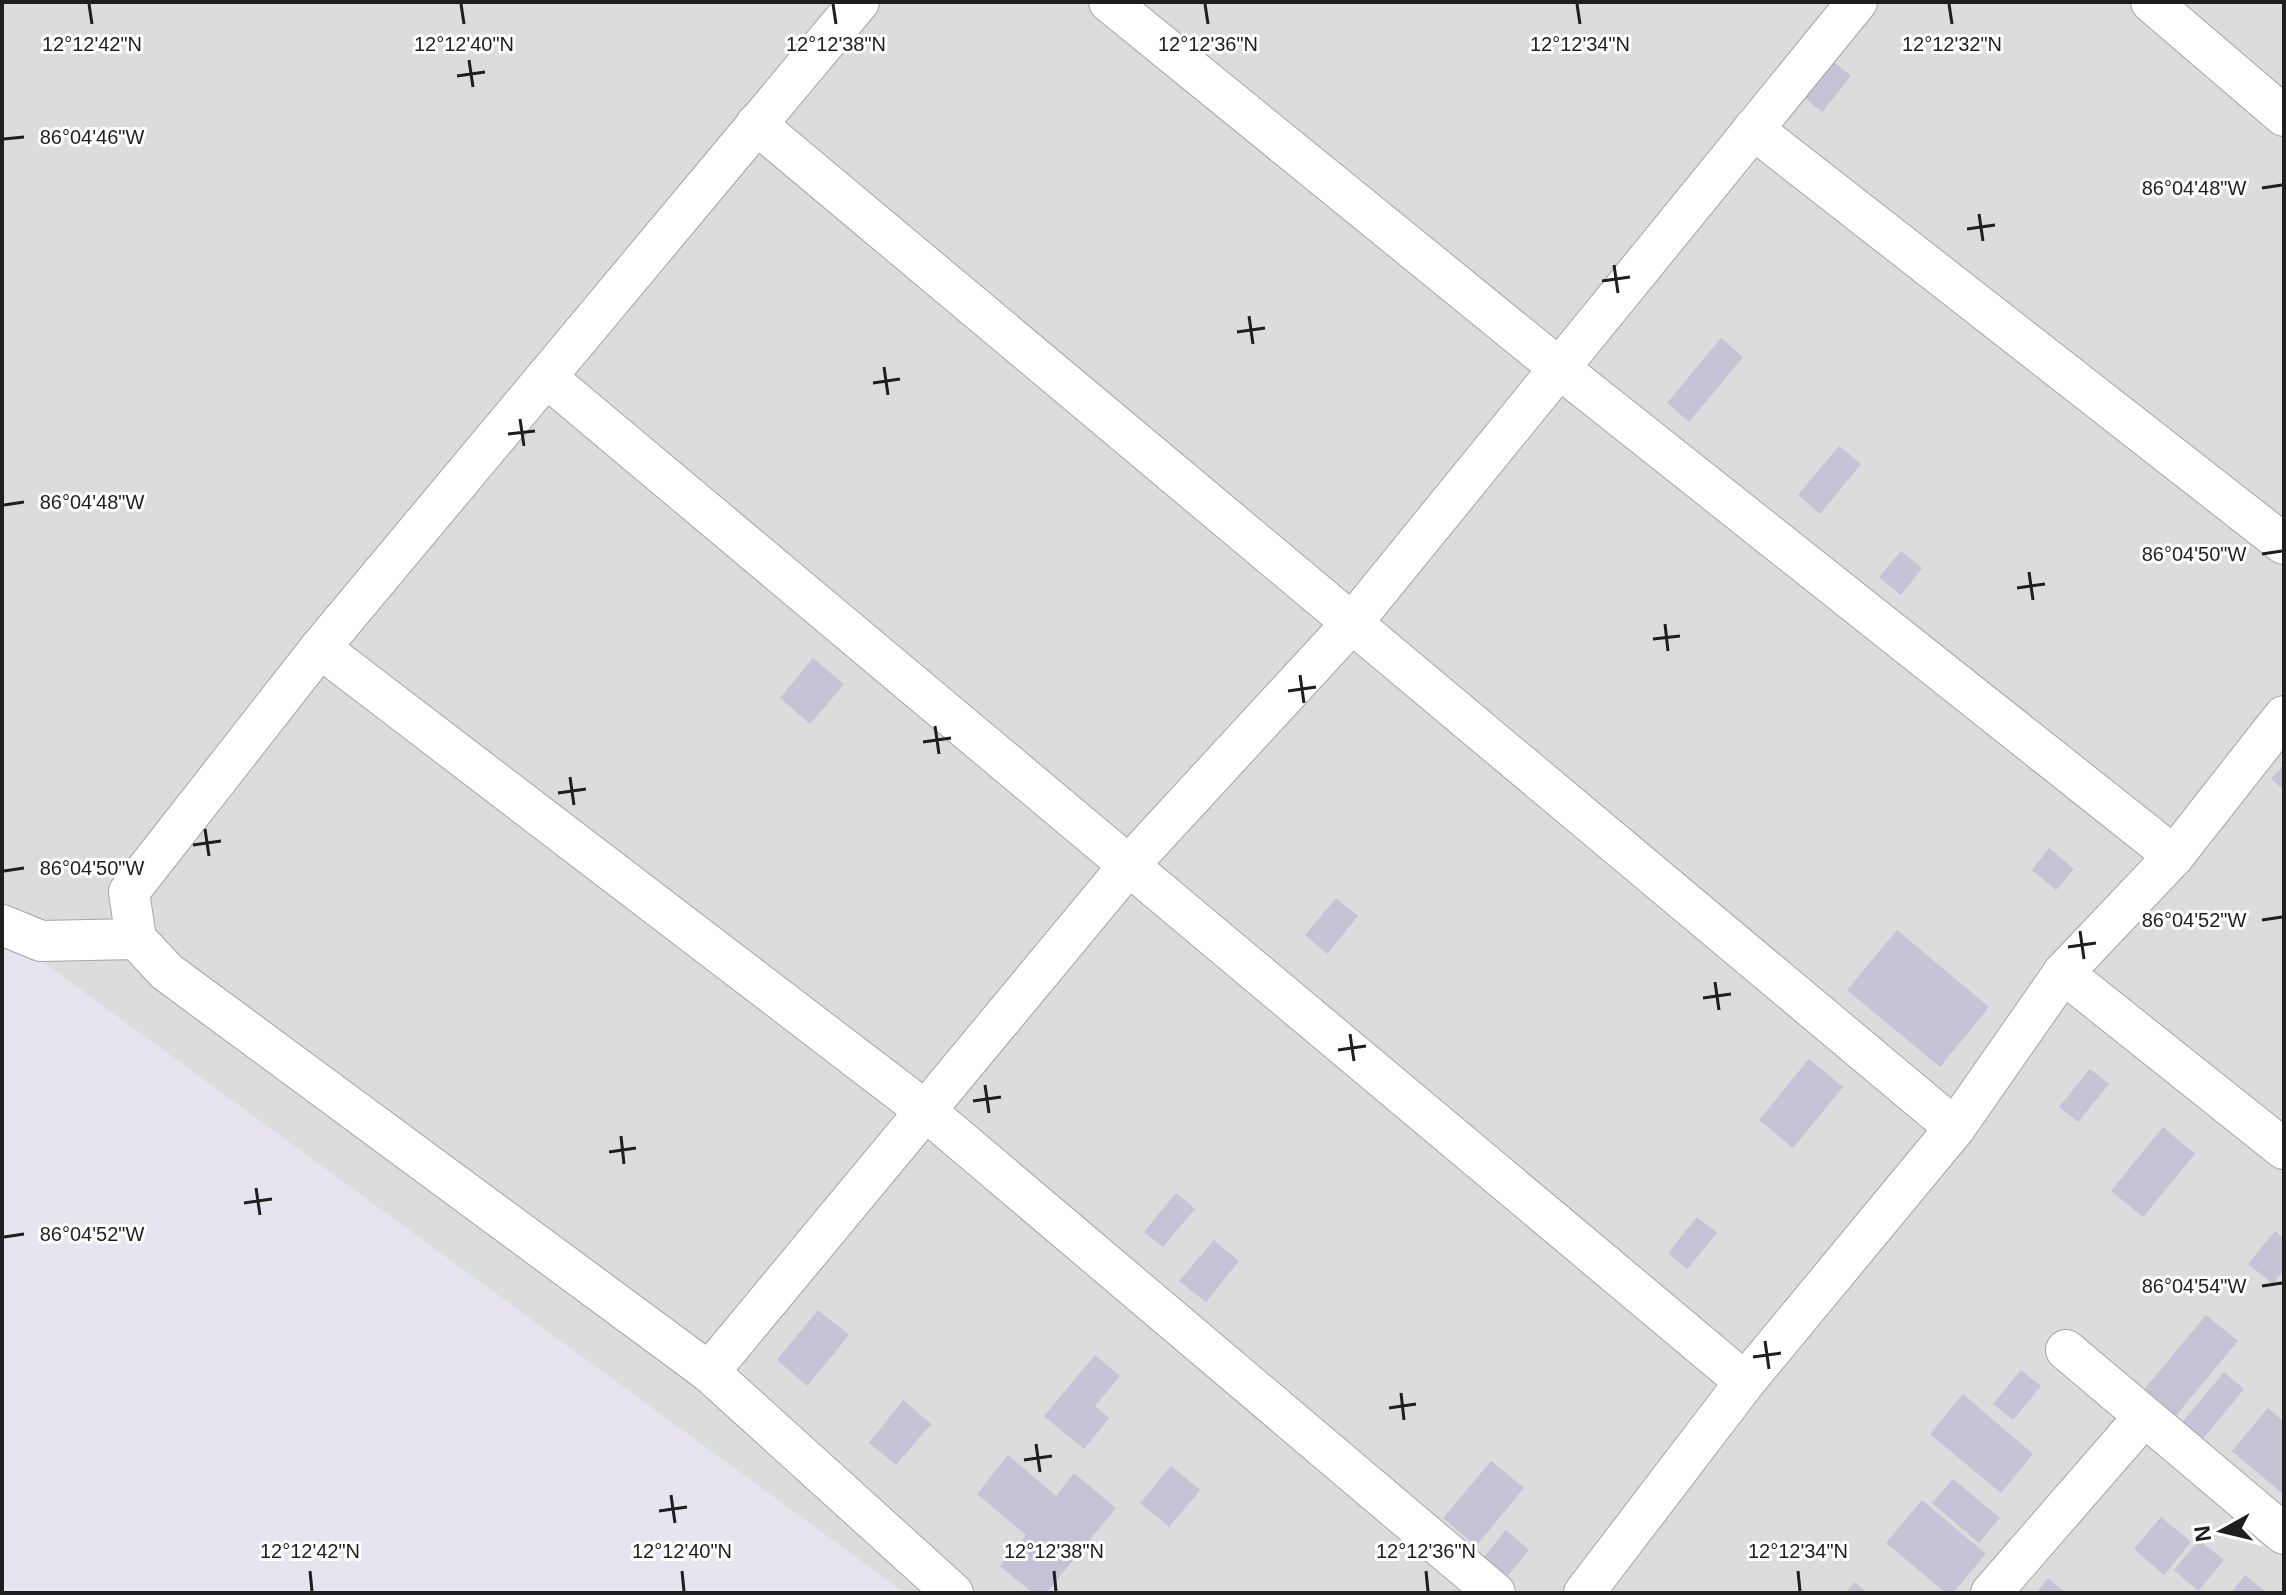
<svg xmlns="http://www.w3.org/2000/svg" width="2286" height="1595" font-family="Helvetica,sans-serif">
<rect width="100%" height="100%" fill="#e7e4f0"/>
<polygon fill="#dbdcdc" points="2,2 2284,2 2284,1593 905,1593 2,932"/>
<g fill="#c5c4d7">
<polygon points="1834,62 1851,76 1822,112 1804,97"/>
<polygon points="1721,338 1743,357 1689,422 1667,403"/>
<polygon points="1839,446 1861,464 1820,514 1798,495"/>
<polygon points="1901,551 1922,568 1901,595 1879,577"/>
<polygon points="813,658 844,684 810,724 780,698"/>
<polygon points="2284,764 2284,790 2271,779"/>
<polygon points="2049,848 2074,869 2056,890 2032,870"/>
<polygon points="1336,898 1358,916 1327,954 1305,935"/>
<polygon points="1897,930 1989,1007 1940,1067 1847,990"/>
<polygon points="1809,1059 1843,1087 1793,1148 1759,1120"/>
<polygon points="2090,1069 2109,1084 2078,1122 2059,1107"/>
<polygon points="2163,1127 2195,1154 2143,1217 2111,1191"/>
<polygon points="1176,1193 1195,1209 1163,1247 1144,1232"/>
<polygon points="1697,1217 1717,1233 1687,1269 1668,1253"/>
<polygon points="2275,1231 2284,1239 2284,1270 2273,1284 2248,1264"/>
<polygon points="1214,1240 1239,1261 1206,1302 1179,1281"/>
<polygon points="818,1310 849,1335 807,1386 777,1360"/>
<polygon points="2206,1315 2238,1341 2174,1418 2142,1392"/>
<polygon points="1095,1355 1120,1376 1095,1406 1109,1418 1084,1449 1044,1416"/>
<polygon points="2021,1370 2041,1386 2013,1420 1993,1404"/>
<polygon points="2224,1372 2244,1389 2201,1441 2181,1424"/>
<polygon points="1963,1394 2033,1454 2001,1493 1930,1434"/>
<polygon points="903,1400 931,1424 896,1465 869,1443"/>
<polygon points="2268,1408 2284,1422 2284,1495 2232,1451"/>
<polygon points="1008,1455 1056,1496 1074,1473 1116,1508 1046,1593 1033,1593 1000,1566 1026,1535 977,1494"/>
<polygon points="1491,1461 1524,1488 1476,1546 1443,1518"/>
<polygon points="1171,1466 1200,1490 1169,1527 1140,1503"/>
<polygon points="1953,1479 2000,1518 1979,1543 1932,1503"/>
<polygon points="1922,1500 1986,1554 1953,1593 1946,1593 1886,1543"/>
<polygon points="2161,1517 2191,1542 2164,1575 2134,1549"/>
<polygon points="1506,1530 1529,1550 1507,1577 1483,1558"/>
<polygon points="2199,1540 2224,1560 2198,1591 2174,1570"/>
<polygon points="2245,1575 2267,1593 2231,1593"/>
<polygon points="2048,1578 2066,1593 2036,1593"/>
<polygon points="1854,1582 1867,1593 1846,1593"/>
</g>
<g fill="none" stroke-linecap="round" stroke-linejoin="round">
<defs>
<g id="street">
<polyline points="859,2 320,648 129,892 136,939 167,972 709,1372 953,1593"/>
<polyline points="1109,2 1559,368 2174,856"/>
<polyline points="2151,2 2284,116"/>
<polyline points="756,124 1955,1128"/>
<polyline points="1753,129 2284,544"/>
<polyline points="546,377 1745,1382"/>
<polyline points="320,648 927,1112 1495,1593"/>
<polyline points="2,925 41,941 136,939"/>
<polyline points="2063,973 2284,1149"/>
<polyline points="2066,1350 2284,1534"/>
<polyline points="709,1372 1129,865 1352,623 1857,2"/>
<polyline points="1584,1593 1745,1382 1955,1128 2063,973 2174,856 2284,716"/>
<polyline points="1991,1593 2143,1418"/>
</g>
</defs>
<use href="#street" stroke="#a5a5a5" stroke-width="42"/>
<use href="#street" stroke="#fff" stroke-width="40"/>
</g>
<path fill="none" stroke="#1e1e1e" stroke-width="3" d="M89 4 92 24M461 4 464 24M833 4 836 24M1205 4 1208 24M1577 4 1580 24M1949 4 1952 24M469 60 473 87M457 76 485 72M4 139 24 137M2262 188 2282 185M1979 214 1983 241M1967 229 1995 225M1614 265 1618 293M1602 281 1630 277M1249 316 1253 344M1237 332 1265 328M884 367 888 395M873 383 900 379M520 419 524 446M508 434 535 431M4 505 24 502M2262 554 2282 551M2029 572 2033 600M2017 588 2045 584M1665 624 1668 651M1653 639 1680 636M1300 675 1304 703M1288 691 1316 687M935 726 939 754M923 742 951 738M570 777 574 805M558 793 586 789M205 829 209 856M193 845 221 841M4 871 24 868M2262 920 2282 917M2080 931 2084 959M2068 947 2096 943M1715 982 1719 1010M1703 998 1731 994M1350 1034 1354 1061M1338 1050 1366 1046M985 1085 989 1113M973 1101 1001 1097M621 1136 624 1164M609 1152 636 1148M256 1188 260 1215M244 1203 272 1199M4 1237 24 1234M2262 1286 2282 1283M1765 1341 1769 1369M1753 1357 1781 1353M1401 1393 1404 1420M1389 1408 1416 1404M1036 1444 1040 1472M1024 1460 1052 1456M671 1495 675 1523M659 1511 687 1507M310 1571 312 1591M682 1571 684 1591M1054 1571 1056 1591M1426 1571 1428 1591M1798 1571 1800 1591"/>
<g font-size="20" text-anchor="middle" fill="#1e1e1e" stroke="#fff" stroke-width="6" stroke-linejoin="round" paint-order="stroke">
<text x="92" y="51">12°12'42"N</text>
<text x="464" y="51">12°12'40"N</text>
<text x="836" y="51">12°12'38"N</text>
<text x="1208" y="51">12°12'36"N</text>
<text x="1580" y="51">12°12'34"N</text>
<text x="1952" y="51">12°12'32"N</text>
<text x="92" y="144">86°04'46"W</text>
<text x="2194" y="195">86°04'48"W</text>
<text x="92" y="509">86°04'48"W</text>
<text x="2194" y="561">86°04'50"W</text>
<text x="92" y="875">86°04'50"W</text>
<text x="2194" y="927">86°04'52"W</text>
<text x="92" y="1241">86°04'52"W</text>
<text x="2194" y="1293">86°04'54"W</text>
<text x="310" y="1558">12°12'42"N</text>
<text x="682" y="1558">12°12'40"N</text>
<text x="1054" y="1558">12°12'38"N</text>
<text x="1426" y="1558">12°12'36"N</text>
<text x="1798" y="1558">12°12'34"N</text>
</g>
<rect width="2286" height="1595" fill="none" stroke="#1e1e1e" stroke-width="8"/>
<g transform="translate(2222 1531) rotate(262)" stroke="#ffffff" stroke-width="6" paint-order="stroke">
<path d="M0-6L14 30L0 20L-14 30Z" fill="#1e1e1e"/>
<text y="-12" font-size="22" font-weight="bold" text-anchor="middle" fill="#1e1e1e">N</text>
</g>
</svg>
